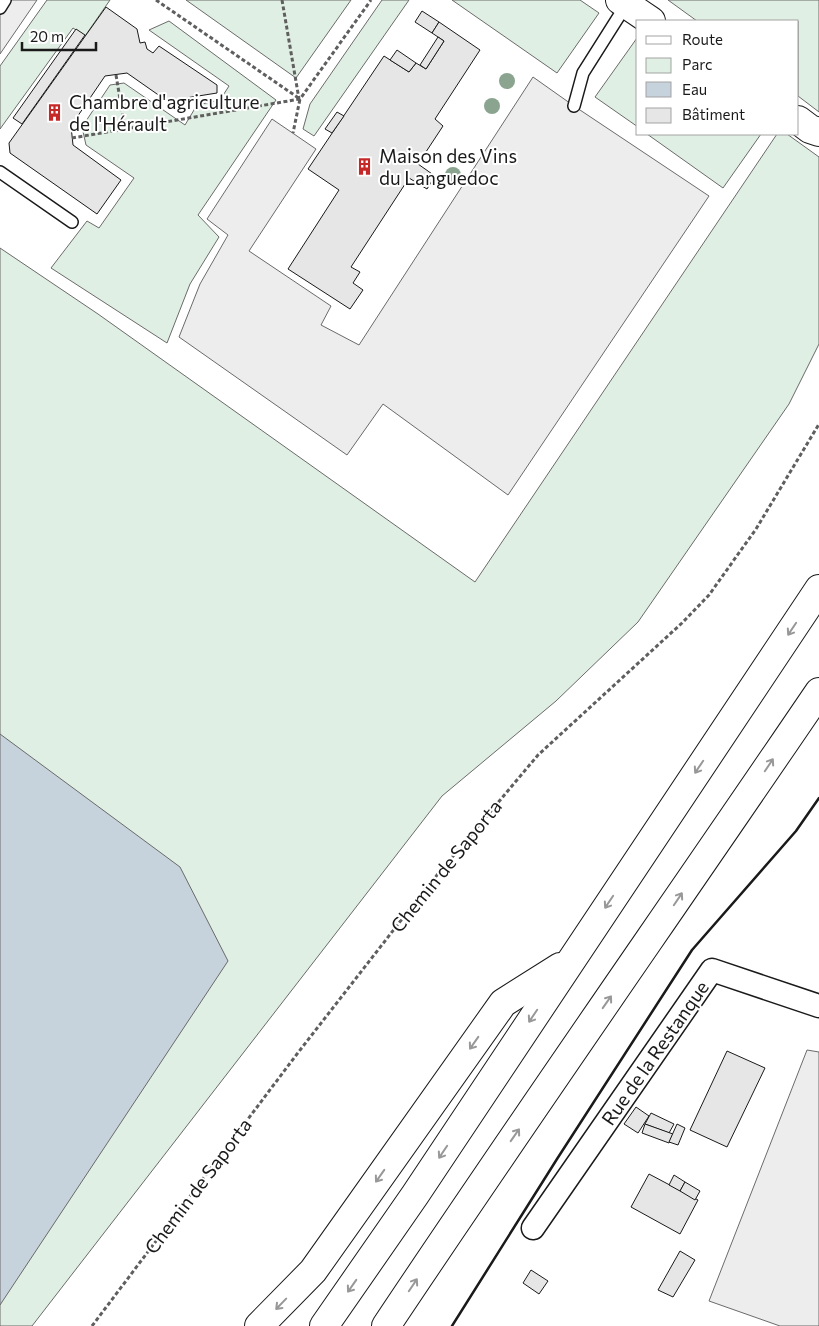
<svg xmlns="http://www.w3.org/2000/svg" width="819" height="1326" font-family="Commissioner,sans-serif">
<rect width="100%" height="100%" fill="#fff"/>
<g fill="#e0efe3" stroke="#6a6a6a">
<polygon points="47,0 110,0 85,36 73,28 0,129 0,66"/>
<polygon points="186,0 351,0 296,78"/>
<polygon points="382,0 409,0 314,136 303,129 310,104"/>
<polygon points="452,0 580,0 599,13 557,73"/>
<polygon points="668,0 819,0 819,112 798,96 798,21 697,21"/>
<polygon points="169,21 276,100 198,215 219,237 190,284 167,343 51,268 87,221 99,228 134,178 86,145 82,127 110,85 124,83 185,125 197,105 220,100 229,86 149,30"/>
<polygon points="637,38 638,39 638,127 595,97"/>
<polygon points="647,134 761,134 723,188"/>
<polygon points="777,134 787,134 819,157 819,344 789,404 638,622 556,701 442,796 32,1326 0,1326 0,248 98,314 475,582"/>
</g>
<g fill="#ededed" stroke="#6a6a6a">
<polygon points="0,0 37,0 0,54"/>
<polygon points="533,77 574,106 709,196 508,495 383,404 347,455 179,337 200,284 228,235 207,219 272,119 316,149 249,251 331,306 321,325 359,345"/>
<polygon points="807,1050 819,1052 819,1326 780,1326 709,1301"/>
</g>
<polygon fill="#c6d2dc" stroke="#6a6a6a" points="0,734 180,867 228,961 0,1305"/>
<g fill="#e6e6e6" stroke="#1a1a1a">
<polygon points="106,7 137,29 140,43 145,42 147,49 153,53 159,46 217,85 217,93 167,101 127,73 105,76 71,126 73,145 121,180 97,214 10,153 9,143"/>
<polygon points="422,11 439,22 432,33 415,22"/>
<polygon points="439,22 480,50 435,119 443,126 418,164 435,176 427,189 409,178 351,267 360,272 353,283 363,290 350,309 288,269 339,190 308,169 384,56 409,72 416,63 426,69 444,41 432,33"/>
<polygon points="76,29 85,35 22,124 13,118"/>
<polygon points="438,37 444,41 426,69 420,65"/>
<polygon points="397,50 416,63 409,72 390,60"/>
<polygon points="337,112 344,116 332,133 325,129"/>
<polygon points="727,1051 765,1068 727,1147 690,1130"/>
<polygon points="636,1107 649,1116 638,1133 624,1124"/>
<polygon points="651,1113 674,1124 669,1133 645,1124"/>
<polygon points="645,1124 673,1134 669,1143 642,1133"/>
<polygon points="677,1124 685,1128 678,1145 669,1142"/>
<polygon points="649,1174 698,1200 680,1234 631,1207"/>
<polygon points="674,1175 685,1182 680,1191 669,1185"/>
<polygon points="685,1182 700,1191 695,1200 680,1191"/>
<polygon points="680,1251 695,1260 673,1297 658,1290"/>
<polygon points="531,1270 548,1281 539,1294 523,1283"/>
</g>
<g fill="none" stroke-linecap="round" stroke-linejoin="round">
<defs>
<g id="service">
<polyline points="0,8 5,0"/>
<polyline points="574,106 583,73 626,5"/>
<polyline points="0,172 72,222"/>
</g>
<polyline id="minor" points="533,1228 712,970 819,1006"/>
<g id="tertiary">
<polyline points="620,0 651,21"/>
<polyline points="798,120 810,129 819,132"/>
</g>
<g id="motorway">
<polyline points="259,1326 313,1271 503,1003 560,967"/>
<polyline points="324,1326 415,1195 819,589"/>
<path d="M386 1326C528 1113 675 904 819 692"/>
</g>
</defs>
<use href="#service" stroke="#1a1a1a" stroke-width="14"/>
<use href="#minor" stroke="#1a1a1a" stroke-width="25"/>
<use href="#tertiary" stroke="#1a1a1a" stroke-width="30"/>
<use href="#motorway" stroke="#1a1a1a" stroke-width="30"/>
<g stroke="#5f5f5f" stroke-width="3" stroke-dasharray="4 2.5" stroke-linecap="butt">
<polyline points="156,0 300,99 293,133"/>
<polyline points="282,0 299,99"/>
<polyline points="116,75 125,129"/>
<polyline points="72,138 300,99 371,0"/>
<polyline points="92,1326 297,1054 427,887 538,755 682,623 709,595 756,529 819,424"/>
</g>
<use href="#service" stroke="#fff" stroke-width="11"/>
<use href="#minor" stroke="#fff" stroke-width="22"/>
<use href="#tertiary" stroke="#fff" stroke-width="28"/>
<use href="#motorway" stroke="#fff" stroke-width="28"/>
<polyline stroke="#1a1a1a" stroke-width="2.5" points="452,1326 557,1159 692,950 796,831 819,798"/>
</g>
<g fill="#8aa48f">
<circle cx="507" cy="81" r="8"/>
<circle cx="492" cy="106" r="8"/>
<circle cx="453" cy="175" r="8"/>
</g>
<defs><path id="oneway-shaft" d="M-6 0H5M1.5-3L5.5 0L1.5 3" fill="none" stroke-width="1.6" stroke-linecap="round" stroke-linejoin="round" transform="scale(1.25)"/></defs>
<g stroke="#989898">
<use href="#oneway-shaft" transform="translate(792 629) rotate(124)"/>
<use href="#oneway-shaft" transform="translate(769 765) rotate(-56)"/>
<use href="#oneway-shaft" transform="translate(699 767) rotate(124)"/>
<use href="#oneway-shaft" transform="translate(678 899) rotate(-56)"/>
<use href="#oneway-shaft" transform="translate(609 902) rotate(124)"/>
<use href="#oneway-shaft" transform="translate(607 1002) rotate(-55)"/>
<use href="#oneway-shaft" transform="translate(533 1016) rotate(124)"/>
<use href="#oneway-shaft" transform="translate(474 1043) rotate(125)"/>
<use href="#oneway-shaft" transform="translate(515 1135) rotate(-55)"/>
<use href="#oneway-shaft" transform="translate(443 1152) rotate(124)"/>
<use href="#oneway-shaft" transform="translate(380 1176) rotate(125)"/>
<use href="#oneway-shaft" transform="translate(413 1285) rotate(-56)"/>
<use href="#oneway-shaft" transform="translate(352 1286) rotate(125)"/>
<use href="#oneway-shaft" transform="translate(281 1304) rotate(134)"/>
</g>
<defs>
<symbol id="building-bare" viewBox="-9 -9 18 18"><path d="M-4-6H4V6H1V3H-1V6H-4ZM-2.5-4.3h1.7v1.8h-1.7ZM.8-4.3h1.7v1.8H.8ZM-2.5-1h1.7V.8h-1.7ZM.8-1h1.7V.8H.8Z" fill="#c62828" stroke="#fff" stroke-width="2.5" paint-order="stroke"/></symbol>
</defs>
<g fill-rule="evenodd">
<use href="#building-bare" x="42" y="100" width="25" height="25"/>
<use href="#building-bare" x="352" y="154" width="25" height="25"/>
</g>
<g text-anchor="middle" stroke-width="4" stroke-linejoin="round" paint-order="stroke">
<g font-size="19" fill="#1a1a1a" stroke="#fff" text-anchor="start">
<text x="69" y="109">Chambre d'agriculture<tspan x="69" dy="22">de l'Hérault</tspan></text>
<text x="379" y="163">Maison des Vins<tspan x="379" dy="22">du Languedoc</tspan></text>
</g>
<g font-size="19" fill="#1a1a1a" stroke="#fff">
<text transform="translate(446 866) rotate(-51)" y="7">Chemin de Saporta</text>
<text transform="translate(655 1053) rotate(-55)" y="7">Rue de la Restanque</text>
<text transform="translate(198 1186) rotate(-53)" y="7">Chemin de Saporta</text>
</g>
</g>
<rect x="636" y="20" width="162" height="115" fill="#ffffff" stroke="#a3a3a3"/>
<rect x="646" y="36" width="25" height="8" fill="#ffffff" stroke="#a3a3a3"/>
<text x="682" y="45" font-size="15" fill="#1a1a1a">Route</text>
<rect x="646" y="58" width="25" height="15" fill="#e0efe3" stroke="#a3a3a3"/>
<text x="682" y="70" font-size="15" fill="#1a1a1a">Parc</text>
<rect x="646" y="82" width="25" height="15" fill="#c6d2dc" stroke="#a3a3a3"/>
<text x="682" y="95" font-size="15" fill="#1a1a1a">Eau</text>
<rect x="646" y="108" width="25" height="15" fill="#e6e6e6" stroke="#a3a3a3"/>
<text x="682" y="120" font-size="15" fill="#1a1a1a">Bâtiment</text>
<path d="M22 42v8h74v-8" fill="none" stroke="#1a1a1a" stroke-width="2.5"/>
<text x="30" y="42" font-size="15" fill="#1a1a1a" stroke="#ffffff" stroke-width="4" paint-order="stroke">20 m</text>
</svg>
